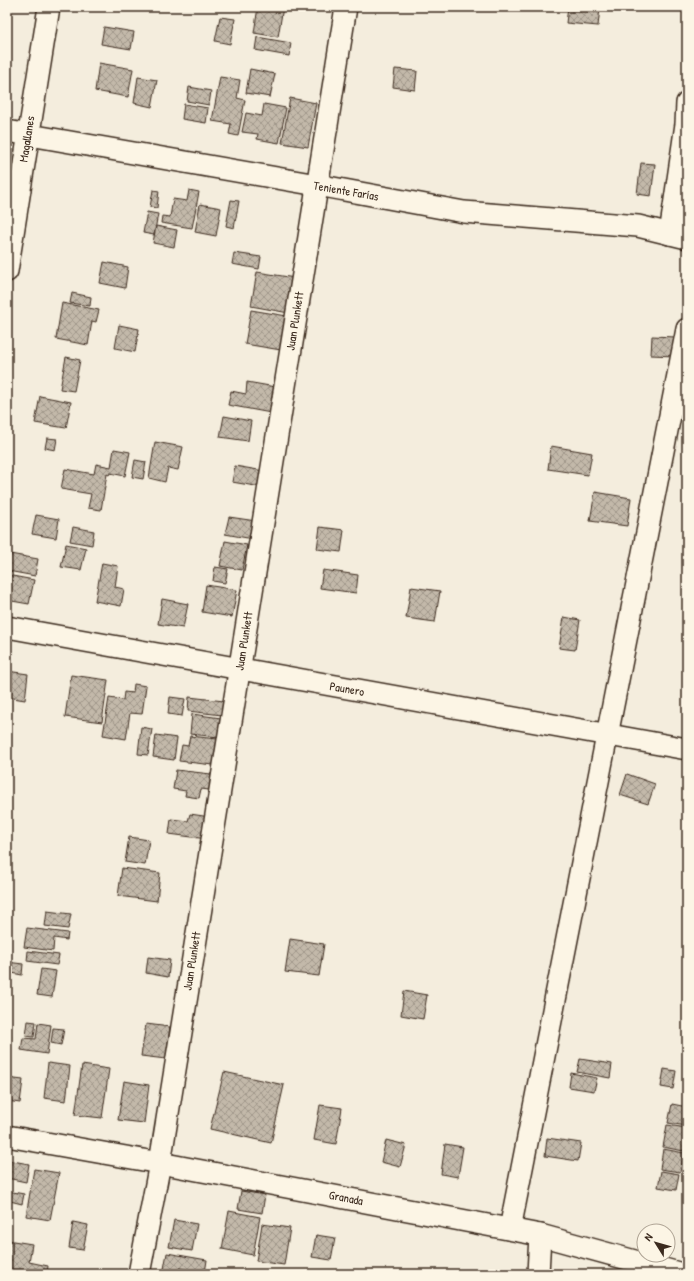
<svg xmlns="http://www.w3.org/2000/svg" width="694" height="1281" font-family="'Patrick Hand',sans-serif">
<defs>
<pattern id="building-cross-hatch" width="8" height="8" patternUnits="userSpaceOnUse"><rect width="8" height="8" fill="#c3b9aa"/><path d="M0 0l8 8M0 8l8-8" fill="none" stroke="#a0978a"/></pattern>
</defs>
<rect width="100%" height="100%" fill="#f4eddd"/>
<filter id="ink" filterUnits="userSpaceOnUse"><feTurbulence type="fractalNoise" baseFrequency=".025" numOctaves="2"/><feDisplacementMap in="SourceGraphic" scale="8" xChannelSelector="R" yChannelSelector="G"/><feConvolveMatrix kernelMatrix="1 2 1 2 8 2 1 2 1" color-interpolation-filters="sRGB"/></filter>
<g filter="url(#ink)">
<g fill="url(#building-cross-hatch)" stroke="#3b2a1e">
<polygon points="258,7 283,7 278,37 254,33"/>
<polygon points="568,7 600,8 598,26 566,23"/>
<polygon points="220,17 235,19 230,44 215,41"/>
<polygon points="104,27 134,32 131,49 101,44"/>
<polygon points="257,37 291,43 289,56 255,50"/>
<polygon points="99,63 133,69 128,97 95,91"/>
<polygon points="250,69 275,74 270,97 246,93"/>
<polygon points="395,69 417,71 415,90 393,87"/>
<polygon points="138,77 157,80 152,107 134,103"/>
<polygon points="220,77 240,80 237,98 245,100 238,136 229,134 231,124 212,121"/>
<polygon points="189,87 211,91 209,105 187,101"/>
<polygon points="290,98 316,103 308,147 282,143"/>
<polygon points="184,104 208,108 206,123 182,119"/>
<polygon points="264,104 286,108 279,143 257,139 258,134 242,132 246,113 262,116"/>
<polygon points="641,163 655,164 651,196 637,194"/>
<polygon points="153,190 159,191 157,208 150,207"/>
<polygon points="189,190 199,192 192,228 161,223 162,216 170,217 173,199 187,201"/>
<polygon points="231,200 239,201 234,228 226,226"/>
<polygon points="200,204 221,208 216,236 195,232"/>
<polygon points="147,212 158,214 154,235 143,233"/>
<polygon points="156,226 177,230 174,247 153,243"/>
<polygon points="234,253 261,257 259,269 232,264"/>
<polygon points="104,262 128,267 125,288 100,283"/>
<polygon points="257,272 295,278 289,313 251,306"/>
<polygon points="72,293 91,297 90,306 70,303"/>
<polygon points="62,303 99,310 96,322 92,321 88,345 56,339"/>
<polygon points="251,310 287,316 281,350 245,344"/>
<polygon points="119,325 139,329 135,352 115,348"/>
<polygon points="652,336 675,337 674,356 651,355"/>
<polygon points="66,357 80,360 74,391 60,389"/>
<polygon points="247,382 281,388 271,413 228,405 231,391 246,394"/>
<polygon points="40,396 71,402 66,428 35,423"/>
<polygon points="224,416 251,421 248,441 220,437"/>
<polygon points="47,438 57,439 55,450 45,448"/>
<polygon points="155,442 183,447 178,470 168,468 165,482 149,478"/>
<polygon points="551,446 592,453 588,475 548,469"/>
<polygon points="114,449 130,452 125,476 110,473 109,475 107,474 101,510 88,508 91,494 61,489 65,469 94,474 96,464 111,467"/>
<polygon points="135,460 146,462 143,479 132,477"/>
<polygon points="235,466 264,471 261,487 232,482"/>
<polygon points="595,492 631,498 627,526 590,521"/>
<polygon points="36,515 59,519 56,538 32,534"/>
<polygon points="229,517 256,521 253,539 225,534"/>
<polygon points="73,527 94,531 92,545 70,541"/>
<polygon points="320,527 344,530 341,552 317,549"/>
<polygon points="225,541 247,545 242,570 220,566"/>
<polygon points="66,544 86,548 81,570 61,567"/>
<polygon points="10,554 38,559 35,576 8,571"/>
<polygon points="102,563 118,566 115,587 124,589 121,606 95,601"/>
<polygon points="215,567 228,569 225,583 213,581"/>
<polygon points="323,570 358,575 356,593 320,588"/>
<polygon points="7,575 34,580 29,604 12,601 7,596"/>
<polygon points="206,585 237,590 232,617 202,612"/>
<polygon points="411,587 440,591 435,622 406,618"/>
<polygon points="162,599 188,604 183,628 158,624"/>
<polygon points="564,617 580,620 575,650 559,648"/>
<polygon points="7,671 28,674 25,700 7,697"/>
<polygon points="71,675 108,680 102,722 65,717"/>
<polygon points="134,684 146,686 142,714 130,713 126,739 103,735 109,698 123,700 124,692 133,693"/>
<polygon points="170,697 185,699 182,716 168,714"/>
<polygon points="189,697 224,701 222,715 188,711"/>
<polygon points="192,714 221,718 219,737 190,734"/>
<polygon points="141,727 152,729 148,755 138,754"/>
<polygon points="156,735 177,738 174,760 153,757"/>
<polygon points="190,736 217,739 213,765 179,761 182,745 188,746"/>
<polygon points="176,770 211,774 209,790 201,789 199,798 185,796 186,791 173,789"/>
<polygon points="627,774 655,784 648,804 620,795"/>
<polygon points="190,814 210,817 207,839 169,834 171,819 188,821"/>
<polygon points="129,837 149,840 145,865 125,862"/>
<polygon points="122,868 160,873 157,901 118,896"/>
<polygon points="47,911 71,914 68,929 45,926"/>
<polygon points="27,928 68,933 67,940 54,938 53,951 24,947"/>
<polygon points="290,939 324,944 319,976 285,972"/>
<polygon points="28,951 59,955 57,965 27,961"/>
<polygon points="148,957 170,960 168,977 146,973"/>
<polygon points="7,962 23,964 22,975 12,973 9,995 7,994"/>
<polygon points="41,969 56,971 52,997 37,995"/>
<polygon points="404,991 427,995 423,1019 401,1015"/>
<polygon points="28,1021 36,1022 34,1037 26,1036"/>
<polygon points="38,1023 51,1025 47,1054 21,1050 23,1038 36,1039"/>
<polygon points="146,1024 170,1027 166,1059 141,1056"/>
<polygon points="53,1028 64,1029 61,1045 51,1043"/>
<polygon points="7,1034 11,1035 9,1048 7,1047"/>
<polygon points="580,1059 612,1064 610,1078 577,1072"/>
<polygon points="48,1063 70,1066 66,1101 44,1098"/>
<polygon points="82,1065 109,1069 102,1118 75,1115"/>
<polygon points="664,1069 676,1071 673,1089 661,1087"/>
<polygon points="224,1072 284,1085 271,1143 210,1129"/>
<polygon points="571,1073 597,1078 594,1091 569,1087"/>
<polygon points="7,1078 23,1080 20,1103 7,1101"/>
<polygon points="124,1081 149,1085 144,1123 118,1120"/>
<polygon points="672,1104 687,1107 687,1126 668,1123"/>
<polygon points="320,1105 342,1108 336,1144 314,1140"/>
<polygon points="667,1125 687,1128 684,1151 663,1147"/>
<polygon points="547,1138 581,1143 578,1161 545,1156"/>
<polygon points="386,1140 406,1145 400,1167 381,1162"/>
<polygon points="445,1144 463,1147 458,1177 441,1174"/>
<polygon points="663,1149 684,1153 680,1172 660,1169"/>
<polygon points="7,1160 29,1164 26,1182 7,1178"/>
<polygon points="34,1169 59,1173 50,1220 26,1216"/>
<polygon points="661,1171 679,1174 676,1190 658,1187"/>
<polygon points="7,1191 24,1194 22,1204 10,1201 7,1216"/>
<polygon points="241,1191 265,1195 262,1213 238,1209"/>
<polygon points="687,1195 687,1212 684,1211"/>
<polygon points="229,1211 260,1217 253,1255 222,1249"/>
<polygon points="174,1220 197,1224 192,1251 169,1247"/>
<polygon points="73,1222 88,1225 83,1250 69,1248"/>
<polygon points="262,1224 290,1228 284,1265 256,1261"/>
<polygon points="316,1235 335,1238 331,1260 312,1257"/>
<polygon points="7,1240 32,1244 29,1262 48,1266 47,1274 7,1273"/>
<polygon points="167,1253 207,1260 205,1273 179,1268 178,1274 163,1274"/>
</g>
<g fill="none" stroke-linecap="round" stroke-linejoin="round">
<defs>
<g id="minor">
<polyline points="7,131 317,185 464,212 638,226 687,238"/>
<polyline points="670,234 686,124 687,103"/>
<polyline points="7,271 49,7"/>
<polyline points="7,627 687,749"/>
<polyline points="7,1136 160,1163 540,1235 682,1274"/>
<polyline points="510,1229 687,329"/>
<polyline points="139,1274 160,1163 346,7"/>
<polyline points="538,1274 540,1235"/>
</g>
</defs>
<use href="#minor" stroke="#3b2a1e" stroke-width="24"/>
<use href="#minor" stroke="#fcf5e5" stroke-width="21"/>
</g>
</g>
<g text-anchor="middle" stroke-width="3" stroke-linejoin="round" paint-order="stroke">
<g font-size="12" fill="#3b2a1e" stroke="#fcf5e5">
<text transform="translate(27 139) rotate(-81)" y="4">Magallanes</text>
<text transform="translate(346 191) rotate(10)" y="4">Teniente Farías</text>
<text transform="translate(295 321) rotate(-81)" y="4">Juan Plunkett</text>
<text transform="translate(244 641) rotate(-81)" y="4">Juan Plunkett</text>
<text transform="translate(347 689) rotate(10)" y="4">Paunero</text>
<text transform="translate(192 961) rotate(-81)" y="4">Juan Plunkett</text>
<text transform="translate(346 1198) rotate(11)" y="4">Granada</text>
</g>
</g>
<rect width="694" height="1281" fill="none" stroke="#fcf5e5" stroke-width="24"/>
<rect x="12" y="12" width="670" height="1257" fill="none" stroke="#3b2a1e" stroke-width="1.5" filter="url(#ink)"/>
<g transform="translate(656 1243) rotate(307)"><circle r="19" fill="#fcf5e5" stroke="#afa495"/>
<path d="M0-3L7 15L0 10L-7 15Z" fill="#3b2a1e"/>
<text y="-6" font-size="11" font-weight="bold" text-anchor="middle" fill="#3b2a1e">N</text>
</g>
</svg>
